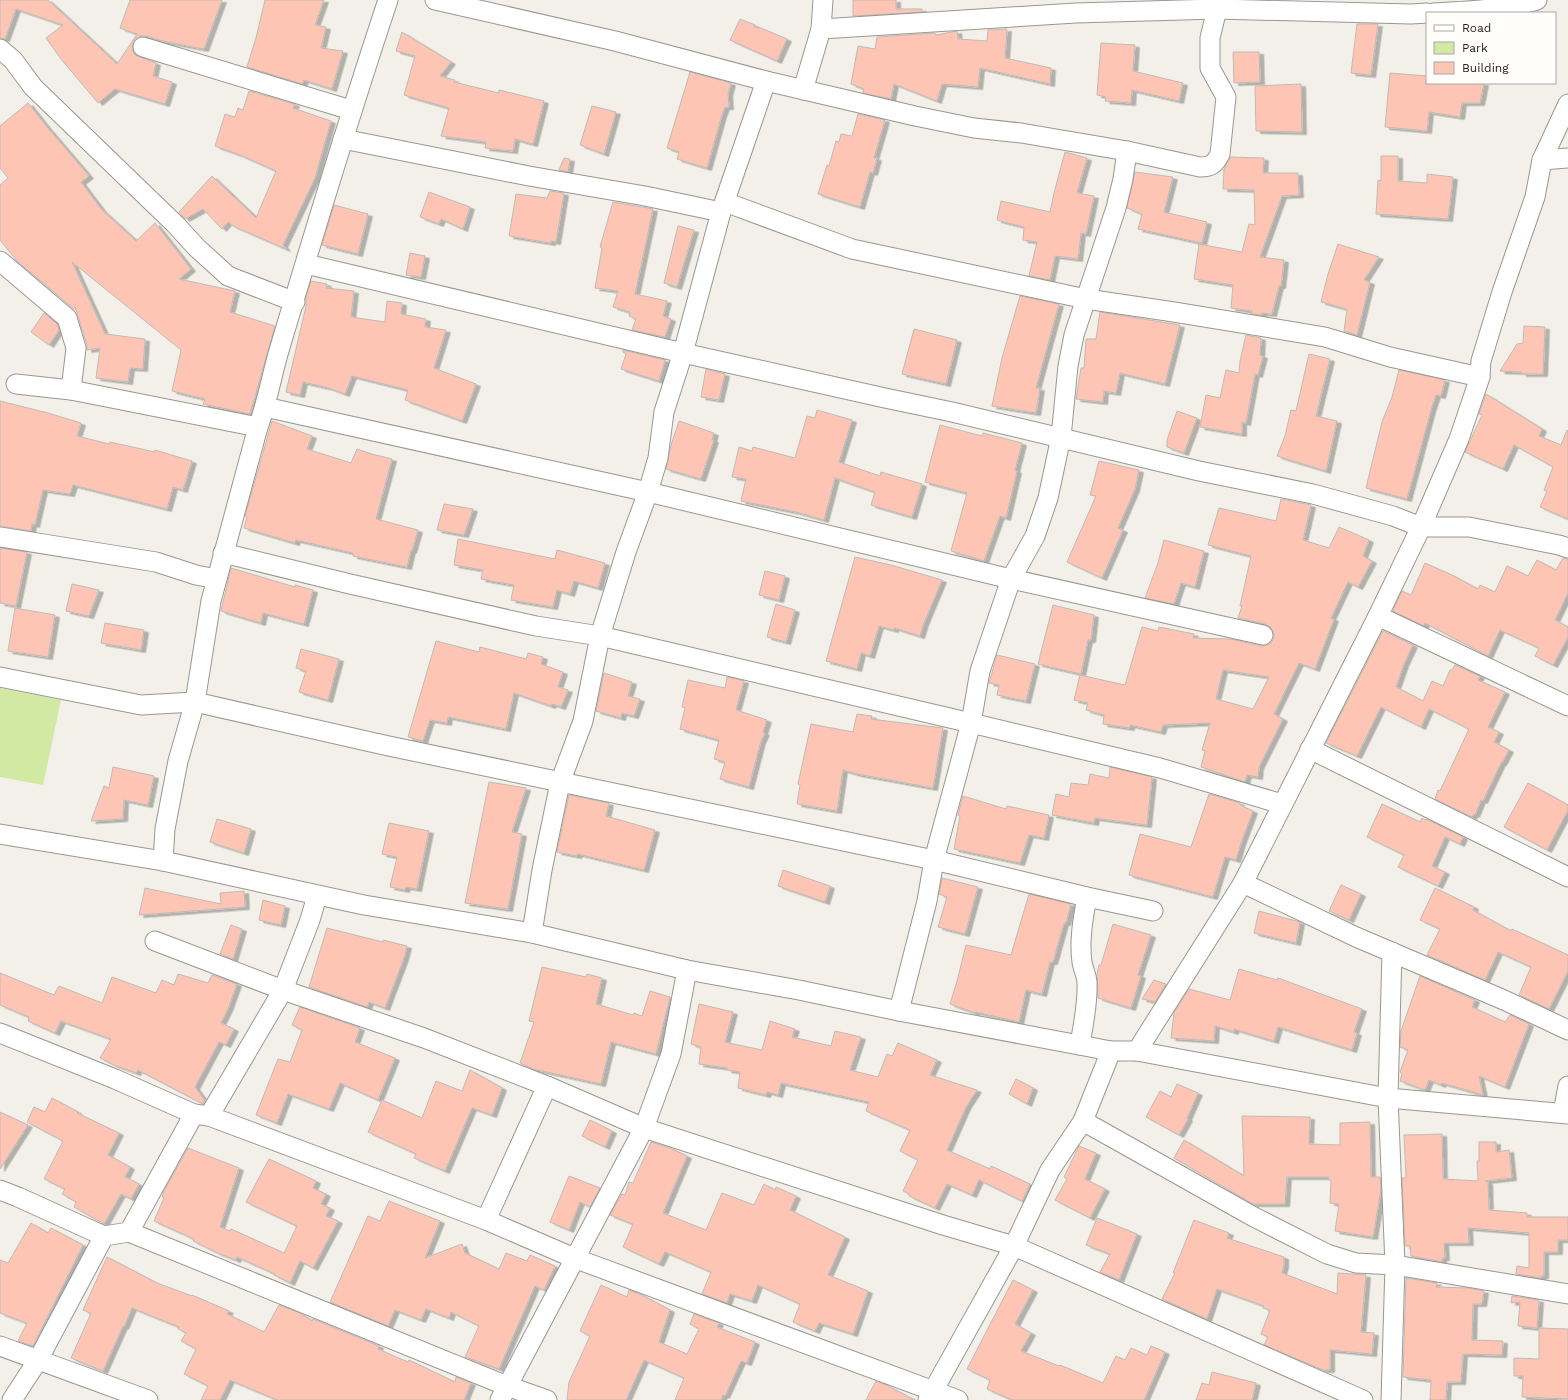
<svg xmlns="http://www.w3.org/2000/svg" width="1568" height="1400" font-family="'Work Sans',sans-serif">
<defs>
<filter id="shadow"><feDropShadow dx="4.5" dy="2.5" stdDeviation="0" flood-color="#0004"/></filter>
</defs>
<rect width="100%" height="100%" fill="#f3f0e9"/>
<polygon fill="#d1e9a3" points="0,688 61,700 43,785 0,777"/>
<g fill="#ffc5b4" stroke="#c1b9b6" fill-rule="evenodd" filter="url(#shadow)">
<polygon points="0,0 48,0 117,64 137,34 120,28 130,0 222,0 204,49 162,41 146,36 140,36 135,39 133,43 132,49 135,55 156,63 153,76 172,82 165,104 115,89 98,103 61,59 46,38 63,25 16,9 5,39 0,38"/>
<polygon points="265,0 324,0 315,25 326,27 321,48 343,51 332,89 304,80 302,84 247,67 256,38"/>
<polygon points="853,0 896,0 896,9 922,9 922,12 853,16"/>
<polygon points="740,19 755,25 754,27 761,28 787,39 777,61 730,40"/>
<polygon points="1357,24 1378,24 1371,75 1351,73"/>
<polygon points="1007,29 1005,58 1051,68 1050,84 980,68 978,87 942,84 937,101 894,84 891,99 863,93 864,89 851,84 858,46 875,49 877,37 935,33 936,35 957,31 958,39 987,41 988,30"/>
<polygon points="402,32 451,62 440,76 455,80 454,82 499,93 499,90 544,101 533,144 515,139 513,151 485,148 486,142 441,136 449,108 404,95 415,56 396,51"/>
<polygon points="1101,43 1135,45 1133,71 1183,83 1179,101 1132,90 1131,103 1105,101 1106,97 1097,95"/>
<polygon points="1233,52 1259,52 1260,82 1234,83"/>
<polygon points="690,72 731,83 728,94 729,107 725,107 722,115 707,168 677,159 679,152 667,148"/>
<polygon points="1390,73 1427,76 1427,83 1484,83 1480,103 1462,103 1460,117 1429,112 1427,131 1385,127"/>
<polygon points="1301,84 1302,132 1256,131 1255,86"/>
<polygon points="249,91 295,104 293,108 331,121 315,178 283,245 286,249 233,226 228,222 222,229 203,209 185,219 179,212 212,176 256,218 276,171 240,155 215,146 225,114 235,117 238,108 243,110"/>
<polygon points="28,103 47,127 89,176 81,182 102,210 136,241 155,223 191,269 179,279 235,291 230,312 275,326 250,414 203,404 205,399 172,391 181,350 72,262 105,334 145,339 143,369 130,368 128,382 96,378 100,348 87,350 87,345 75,307 74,309 17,261 0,240 0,185 8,178 0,168 0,126"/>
<polygon points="592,106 616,112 604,154 580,145"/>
<polygon points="858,114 885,120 874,158 877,158 873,173 870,172 860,207 818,194 827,165 829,166 836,141 839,142 841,134 852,136"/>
<polygon points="1065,152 1087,158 1077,193 1094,196 1086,234 1081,233 1078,259 1055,256 1050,280 1029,276 1037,242 1023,240 1024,227 997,220 1001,201 1050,212 1054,193"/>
<polygon points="1381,156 1398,156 1398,181 1427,183 1427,174 1453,177 1448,219 1376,214 1378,180 1381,181"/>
<polygon points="1230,157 1264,158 1263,173 1298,173 1299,195 1282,196 1260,257 1284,260 1281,286 1279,286 1272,314 1262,313 1262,315 1251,314 1252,311 1231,308 1233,285 1194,279 1199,244 1242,252 1249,224 1255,225 1254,190 1223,189 1224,169"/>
<polygon points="564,158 570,159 568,172 559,170"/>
<polygon points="1135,172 1173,177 1164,212 1207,222 1202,243 1138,229 1142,214 1127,208"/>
<polygon points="550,191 564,193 556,242 551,241 551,243 509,236 516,194 547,198"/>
<polygon points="429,192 470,207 463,229 441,219 439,224 420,217"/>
<polygon points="613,202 653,209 635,294 667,301 663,316 671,319 665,337 632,330 636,319 629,316 630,312 613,307 618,291 595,288 602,248 600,247"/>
<polygon points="334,205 368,214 358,254 322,245"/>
<polygon points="678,226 694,230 677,287 664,283"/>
<polygon points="1338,244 1379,257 1364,280 1370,282 1357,335 1344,331 1347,309 1321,302 1328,274"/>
<polygon points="410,253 425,256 421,277 406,275"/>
<polygon points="311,281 327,284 326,288 354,291 351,317 385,322 387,301 402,303 401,314 426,319 425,327 446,330 434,368 476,384 462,421 405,400 408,390 352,376 345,394 329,388 303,382 300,395 286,392 306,306 306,297"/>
<polygon points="1020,296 1059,304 1036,388 1040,388 1036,413 992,406 1002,358"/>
<polygon points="1100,312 1180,325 1165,384 1120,373 1116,393 1104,391 1103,402 1076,399 1081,368 1084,368 1086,339 1096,339"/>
<polygon points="44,313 57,324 59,330 49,345 31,332"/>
<polygon points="1524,326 1545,327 1543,374 1522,374 1522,372 1500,371 1517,344 1523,343"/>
<polygon points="914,329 957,340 946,384 902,374"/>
<polygon points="1246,335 1261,338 1260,355 1263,356 1258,375 1255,374 1246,423 1242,422 1242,434 1200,427 1206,395 1220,398 1226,370 1239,373 1240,361"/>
<polygon points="623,350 665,360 659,381 621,369 626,354 623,352"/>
<polygon points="1309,354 1330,359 1316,416 1337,421 1326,471 1277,456 1285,436 1291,410 1296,411"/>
<polygon points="706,369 725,374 719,400 701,397"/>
<polygon points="1399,370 1445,380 1441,396 1436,395 1431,410 1407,499 1366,488 1382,422 1392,397"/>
<polygon points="1486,394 1542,429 1539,436 1561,445 1567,430 1568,431 1568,519 1540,507 1547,491 1544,490 1553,467 1514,445 1503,469 1465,452 1482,415 1479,414"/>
<polygon points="0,401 48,413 81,423 77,436 109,444 110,442 155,452 155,450 192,461 183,490 173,487 167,509 73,485 70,494 43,490 35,525 32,524 31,531 0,526"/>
<polygon points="817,410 852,420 839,462 880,476 881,472 922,484 912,517 871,505 875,492 835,478 824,520 796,512 741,501 746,479 732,477 739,447 752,451 753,447 795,458 807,416 815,418"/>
<polygon points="1177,411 1197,418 1184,453 1167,447 1167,440"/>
<polygon points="272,421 312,436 307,449 351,463 357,449 372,454 392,459 376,519 418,530 412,551 411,550 407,567 353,556 353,553 296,540 295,543 244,528 247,517 245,516"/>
<polygon points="679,421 714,433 712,440 714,440 701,479 666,469 671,445"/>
<polygon points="940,425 982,436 983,433 1022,443 1015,470 1017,471 1006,518 1000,516 984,561 951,551 967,493 925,482"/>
<polygon points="1099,461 1139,470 1135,489 1118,528 1123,530 1102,578 1067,562 1096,496 1090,495"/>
<path d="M1281 499 1311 505 1303 540 1329 548 1339 527 1369 540 1363 556 1372 561 1358 587 1348 582 1331 618 1334 619 1315 669 1299 663 1274 714 1283 719 1259 767 1258 777 1247 775 1245 782 1201 767 1205 751 1202 750 1210 723 1163 725 1161 732 1130 725V728L1103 724 1104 715 1086 710 1088 703 1074 700 1080 675 1125 685 1142 627 1158 631 1159 627 1194 634 1193 638 1231 639 1261 646 1267 645 1271 643 1274 638V632L1270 627 1265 624 1238 618 1242 606H1240L1251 556 1208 545 1219 508 1276 521ZM1223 670 1269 677 1253 709 1216 699Z"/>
<polygon points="444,504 473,509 464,535 437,530"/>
<polygon points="458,539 555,559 557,550 605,563 598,588 574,581 570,594 557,590 553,607 511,600 514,585 481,579 483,570 454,565"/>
<polygon points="1164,540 1204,551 1195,587 1181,583 1174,604 1145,598 1158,563"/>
<polygon points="0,548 27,552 16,606 0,603"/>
<polygon points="855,557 891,565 942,580 924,623 920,636 894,628 894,630 879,626 870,656 861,653 857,669 826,661"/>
<polygon points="1563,558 1568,559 1568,593 1555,620 1568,627 1568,637 1553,665 1535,656 1539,648 1500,630 1488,656 1425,623 1424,626 1393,611 1402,591 1411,595 1425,563 1452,575 1478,589 1480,585 1495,592 1507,566 1528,576 1537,560 1556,570"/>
<polygon points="231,568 295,587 295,585 313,590 304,624 263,613 261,623 221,611"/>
<polygon points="765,571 785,576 779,600 759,595"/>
<polygon points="72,584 99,590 89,616 66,611"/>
<polygon points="776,604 795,610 786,642 767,637"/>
<polygon points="1053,605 1094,615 1091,640 1088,640 1081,674 1038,664"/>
<polygon points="15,608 55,615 48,657 8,651"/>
<polygon points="105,623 144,630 141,650 101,643"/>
<polygon points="1383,631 1413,645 1404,664 1396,687 1423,701 1432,681 1443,686 1450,670 1452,670 1455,665 1480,676 1478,680 1505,692 1488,727 1499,732 1494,742 1509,750 1502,763 1501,763 1483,801 1481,800 1475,815 1474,814 1472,817 1435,799 1438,790 1440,791 1469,729 1429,709 1421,727 1381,707 1357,756 1326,743"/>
<polygon points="436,641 479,652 480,647 526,659 528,653 543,657 541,664 563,672 558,687 568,690 561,707 552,704 551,706 514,693 506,729 448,717 447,723 430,720 423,741 408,737"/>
<polygon points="301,649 339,659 328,700 299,692 306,671 296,668"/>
<polygon points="997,655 1035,664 1026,701 997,695 999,685 989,683"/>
<polygon points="604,673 632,682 628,696 640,699 634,716 622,713 621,718 596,711"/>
<polygon points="727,677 744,681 736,710 767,720 763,732 765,733 761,741 749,787 720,779 725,762 714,759 719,740 680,729 685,708 682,707 688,680 725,688"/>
<polygon points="857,714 872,716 871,719 943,728 933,788 857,774 843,770 837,811 797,804 800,785 798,784 811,724 853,732"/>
<polygon points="113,767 154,776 148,805 124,800 123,819 91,821 104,786 109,788"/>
<polygon points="1110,767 1152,777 1147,825 1095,818 1094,823 1052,815 1056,794 1069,797 1071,783 1088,785 1090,774 1109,778"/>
<polygon points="489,782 526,788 512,832 522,834 508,909 465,903"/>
<polygon points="1528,783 1568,805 1568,810 1547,850 1504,827"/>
<polygon points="1209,794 1240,803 1240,805 1253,811 1241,843 1236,860 1225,857 1213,897 1129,875 1140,834 1191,847"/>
<polygon points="569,795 609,803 606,816 655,830 644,870 578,854 577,856 557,852"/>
<polygon points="963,796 1006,809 1007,806 1049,815 1044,838 1029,835 1020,863 954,849 960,816 958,815"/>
<polygon points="1382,804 1420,822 1422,818 1425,820 1426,819 1463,837 1460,844 1445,837 1432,866 1445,872 1438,886 1398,867 1404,855 1367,837"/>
<polygon points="217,819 251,829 244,853 210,842"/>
<polygon points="389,823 429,831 417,889 406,887 405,890 390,887 397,857 382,854"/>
<polygon points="783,870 830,886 825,902 778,886"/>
<polygon points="942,878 978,887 965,934 938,927 947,897 939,894"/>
<polygon points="1341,885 1361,894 1349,920 1329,911"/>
<polygon points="145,888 221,904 220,893 244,891 245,907 139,915"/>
<polygon points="1435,888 1474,907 1473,910 1511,931 1512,929 1568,955 1568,971 1549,1009 1519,995 1531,967 1498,952 1485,980 1427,955 1440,929 1420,920"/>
<polygon points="1029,894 1071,904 1066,923 1064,923 1053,962 1050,962 1042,994 1026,990 1019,1022 976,1012 975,1013 950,1004 957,981 966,945 1011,955"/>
<polygon points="263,900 285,906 281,925 259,920"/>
<polygon points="1259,911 1300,922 1296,943 1254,933"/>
<polygon points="1113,924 1151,935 1138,975 1141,976 1131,1008 1098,998 1097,974 1099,965 1101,965"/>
<polygon points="231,925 242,929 233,959 220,954"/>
<polygon points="327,928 383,942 383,940 407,946 404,958 385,1008 369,1002 367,1007 309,987"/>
<polygon points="542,967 586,977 587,974 602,978 596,1004 633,1015 634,1013 642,1016 650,991 670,997 656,1054 611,1042 601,1084 533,1069 520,1063 534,1022 529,1021"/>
<polygon points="1239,969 1277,980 1278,978 1362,1009 1354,1032 1357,1033 1352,1050 1278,1027 1274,1041 1234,1029 1234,1032 1215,1026 1214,1041 1171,1038 1174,1013 1189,989 1230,1000"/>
<polygon points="0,973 54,995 59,986 102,1003 112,977 156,993 162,980 174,985 178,974 208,983 212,975 237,984 228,1009 221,1023 234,1029 226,1045 219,1042 195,1087 205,1101 203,1104 138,1070 136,1073 114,1065 100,1058 111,1039 61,1021 55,1033 28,1021 29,1017 0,1005"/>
<polygon points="1420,976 1475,1000 1472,1007 1505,1022 1510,1015 1529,1024 1505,1087 1479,1076 1483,1095 1442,1083 1441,1085 1429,1080 1425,1090 1400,1081 1402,1074 1400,1072 1408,1050 1400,1047 1401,1031"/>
<polygon points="1154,980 1166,984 1155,1002 1142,999"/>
<polygon points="699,1004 733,1012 725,1042 729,1043 762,1050 770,1021 795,1029 792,1037 831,1046 835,1031 861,1037 850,1070 878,1077 887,1054 892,1056 898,1043 937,1060 930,1075 977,1090 966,1107 947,1150 990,1169 991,1166 1030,1184 1022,1201 979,1180 972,1195 947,1184 935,1208 909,1196 909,1194 903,1191 918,1160 900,1151 910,1130 866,1111 869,1102 781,1083 778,1095 767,1092 766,1095 738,1088 740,1072 727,1070 727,1068 699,1064 701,1047 691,1044"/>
<polygon points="300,1007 360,1028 355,1042 395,1058 378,1100 340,1083 329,1109 288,1094 277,1123 256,1115 278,1059 290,1062 302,1030 292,1025"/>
<polygon points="470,1070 502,1088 492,1115 472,1108 445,1171 414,1158 416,1154 368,1132 382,1100 422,1118 436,1081 462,1091"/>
<polygon points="1016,1079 1033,1088 1027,1104 1009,1094"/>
<polygon points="1177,1084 1198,1093 1187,1118 1188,1119 1179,1135 1146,1117 1160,1091 1171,1097"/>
<polygon points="52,1098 78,1112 77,1113 119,1133 108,1155 130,1167 125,1177 139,1184 131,1199 121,1194 104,1224 74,1207 76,1202 62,1194 65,1189 44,1179 63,1141 27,1122 34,1107 45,1112"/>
<polygon points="0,1112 28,1125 0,1169"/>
<polygon points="1242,1116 1310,1117 1309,1144 1340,1145 1340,1123 1370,1122 1371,1177 1380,1177 1381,1189 1373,1237 1335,1231 1339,1204 1330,1203 1331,1180 1329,1180 1329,1177 1287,1177 1285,1204 1253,1204 1174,1158 1184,1140 1244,1176"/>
<polygon points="590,1120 612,1131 605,1147 582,1136"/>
<polygon points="1442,1134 1443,1179 1478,1181 1477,1161 1479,1161 1479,1142 1496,1142 1496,1152 1509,1150 1512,1178 1485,1181 1488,1182 1489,1210 1527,1213 1527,1217 1568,1217 1568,1240 1558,1240 1558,1252 1544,1252 1544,1276 1541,1276 1541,1278 1516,1274 1517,1266 1529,1268 1529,1233 1468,1228 1469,1243 1444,1243 1445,1258 1442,1258 1442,1262 1411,1256 1410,1246 1405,1246 1402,1178 1406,1178 1404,1135"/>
<polygon points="651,1142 670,1148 687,1156 663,1213 706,1230 722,1193 754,1205 764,1184 775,1190 776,1187 796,1196 790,1210 845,1237 828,1275 868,1291 853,1334 819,1323 815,1331 793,1322 800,1304 758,1285 752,1301 730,1294 727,1303 702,1294 711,1272 665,1252 659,1264 623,1247 633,1224 610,1215 622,1194 625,1195 629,1182 633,1183"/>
<polygon points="1079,1146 1096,1153 1085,1179 1105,1189 1090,1218 1055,1200 1067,1179 1064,1177"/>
<polygon points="188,1148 239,1168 220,1227 230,1231 231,1229 284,1253 297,1226 246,1202 269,1159 316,1181 313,1188 326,1194 321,1204 330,1208 326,1216 338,1221 313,1268 300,1261 290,1283 274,1275 275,1274 237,1257 236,1260 220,1254 193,1241 194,1239 154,1221 164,1198 162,1197 164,1191"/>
<polygon points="569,1176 600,1188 590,1207 580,1202 569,1230 550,1222"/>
<polygon points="389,1201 440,1221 425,1258 462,1244 465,1253 499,1269 506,1253 527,1261 530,1255 555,1266 544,1290 535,1286 499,1369 465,1357 479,1326 451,1312 449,1318 426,1309 421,1320 395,1310 388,1326 330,1302 368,1216 380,1221"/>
<polygon points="1097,1218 1137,1234 1119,1280 1100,1272 1110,1254 1086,1245"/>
<polygon points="1194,1220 1229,1233 1227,1238 1284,1257 1284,1265 1282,1273 1337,1294 1338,1273 1366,1275 1361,1332 1374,1333 1372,1354 1330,1350 1330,1370 1323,1370 1264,1345 1268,1337 1261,1334 1270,1310 1263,1308 1264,1306 1217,1289 1207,1319 1162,1299 1175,1273 1173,1273"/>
<polygon points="31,1223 48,1233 51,1228 83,1245 33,1346 18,1341 27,1323 0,1313 0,1260 8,1263"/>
<polygon points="107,1257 157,1283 192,1296 192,1295 229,1311 227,1314 264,1332 279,1305 300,1313 312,1321 313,1319 379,1346 378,1349 408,1362 409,1360 455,1382 456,1377 471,1383 464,1400 277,1400 230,1380 220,1400 201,1400 208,1386 184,1374 196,1349 181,1341 186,1333 178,1329 179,1327 132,1308 124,1327 123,1326 103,1371 71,1358 91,1313 83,1310"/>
<polygon points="1406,1278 1437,1283 1436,1287 1467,1288 1484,1291 1482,1304 1473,1304 1472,1340 1503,1341 1502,1355 1463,1354 1461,1382 1447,1382 1446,1400 1430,1400 1431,1380 1403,1377"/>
<polygon points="1013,1280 1033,1290 1015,1324 1031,1333 1021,1351 1059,1366 1060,1365 1103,1383 1116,1356 1125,1360 1131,1348 1147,1355 1151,1346 1165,1352 1144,1400 1012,1400 987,1389 990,1380 967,1369"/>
<polygon points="601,1285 627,1297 629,1290 642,1295 670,1310 659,1342 687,1354 699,1329 690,1324 694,1314 719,1323 717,1327 755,1342 747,1363 741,1361 725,1396 723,1395 721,1400 675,1400 684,1378 644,1360 626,1400 567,1400 569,1382 590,1336 580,1331"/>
<polygon points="1512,1296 1539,1300 1537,1328 1518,1326 1520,1302 1511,1303"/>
<polygon points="1539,1328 1568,1329 1568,1399 1522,1397 1523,1376 1514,1376 1514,1358 1539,1359"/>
<polygon points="1212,1372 1256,1383 1252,1400 1196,1400 1202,1383 1209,1385"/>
<polygon points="876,1381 886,1385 915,1400 866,1400"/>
</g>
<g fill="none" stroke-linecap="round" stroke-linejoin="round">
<defs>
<g id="street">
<path d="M435 0 615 41 766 81 915 116 974 128 1021 133 1127 151 1200 167C1211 167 1215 164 1220 154L1226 97 1210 68V38L1217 9V0"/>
<path d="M1433 13C1466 11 1506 10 1537 0"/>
<polyline points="821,29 1076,13 1217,9 1411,14 1427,13"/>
<polyline points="143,47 351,110"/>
<polyline points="0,49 13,60 33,87 175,224 197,248 228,276 295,302"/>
<polyline points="803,90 821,29 823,0"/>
<polyline points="343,139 529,176 645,196 721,212"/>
<polyline points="1542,160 1568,158"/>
<polyline points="725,202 852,249 1086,299 1174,312 1325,337 1390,357 1480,377"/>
<polyline points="0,261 67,318 76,348 71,390"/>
<polyline points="306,264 683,353 885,398 952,412 1199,471 1313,494 1393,516 1421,527 1469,527 1559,545 1568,548"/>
<polyline points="16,384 71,390 258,427"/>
<polyline points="265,407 648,492 1011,579 1263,635"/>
<polyline points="0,537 156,562 196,575 217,579"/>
<polyline points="223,553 350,584 536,626 600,636 971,723 1160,768 1282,804"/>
<polyline points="1378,616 1568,706"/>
<polyline points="0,677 141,705 195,702 384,745 934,860 1087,897 1153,911"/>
<polyline points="1310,749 1568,877"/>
<polyline points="0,834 163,861 364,905 532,933 687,970 799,990 899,1011 1111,1051 1137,1051 1388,1098 1568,1114"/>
<path d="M163 861 165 829 178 761 195 702 211 601 258 427C267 403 271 379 278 354 313 236 349 117 388 0"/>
<polyline points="1243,883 1356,937 1504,1000 1568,1030"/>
<polyline points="532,933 542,870 560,783 583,721 600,636 626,552 648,492 658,458 664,412 683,353 721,212 766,81"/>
<polyline points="155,941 283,990 424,1038 547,1086 644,1128 943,1225 1014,1246 1363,1400"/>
<polyline points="899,1011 927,901 934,860 971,723 980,671 1011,579 1035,536 1048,498 1061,437 1068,366 1074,335 1116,208 1123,179 1127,151"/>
<polyline points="0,1033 115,1079 194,1114"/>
<path d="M1080 1045C1083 1025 1088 1004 1087 983 1087 976 1083 969 1082 962 1079 941 1083 918 1087 897"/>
<polyline points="1137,1051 1243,883 1378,616 1421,527 1459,439 1480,377 1481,361 1502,292 1535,197 1542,160 1568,104"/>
<polyline points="1563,1113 1568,1086"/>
<polyline points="209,1116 486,1220 574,1258 958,1400"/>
<polyline points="1083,1121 1254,1217 1327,1254 1356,1263 1395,1265 1568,1294"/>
<polyline points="0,1190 18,1197 104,1236"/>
<polyline points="486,1220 547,1086"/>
<polyline points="129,1232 507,1386 547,1400"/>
<polyline points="0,1346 148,1400"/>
<polyline points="12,1400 38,1360 104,1236 129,1232 194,1114 209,1116 283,990 310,920 317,896"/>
<polyline points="500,1400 644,1128 671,1054 687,970"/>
<polyline points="928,1400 1014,1246 1050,1170 1083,1121 1111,1051"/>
<polyline points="1391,1400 1395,1265 1388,1098 1392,952"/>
</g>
</defs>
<use href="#street" stroke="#999790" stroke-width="21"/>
<use href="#street" stroke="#fff" stroke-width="19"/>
</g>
<rect x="1426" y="12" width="130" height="72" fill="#fffefb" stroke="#a7a7a4"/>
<rect x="1434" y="25" width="20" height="6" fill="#ffffff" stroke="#a7a7a4"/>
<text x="1462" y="32" font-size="12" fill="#242421">Road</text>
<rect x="1434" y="42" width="20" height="12" fill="#d1e9a3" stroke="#a7a7a4"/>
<text x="1462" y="52" font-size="12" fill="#242421">Park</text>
<rect x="1434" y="62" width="20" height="12" fill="#ffc5b4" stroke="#a7a7a4"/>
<text x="1462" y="72" font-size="12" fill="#242421">Building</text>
</svg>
